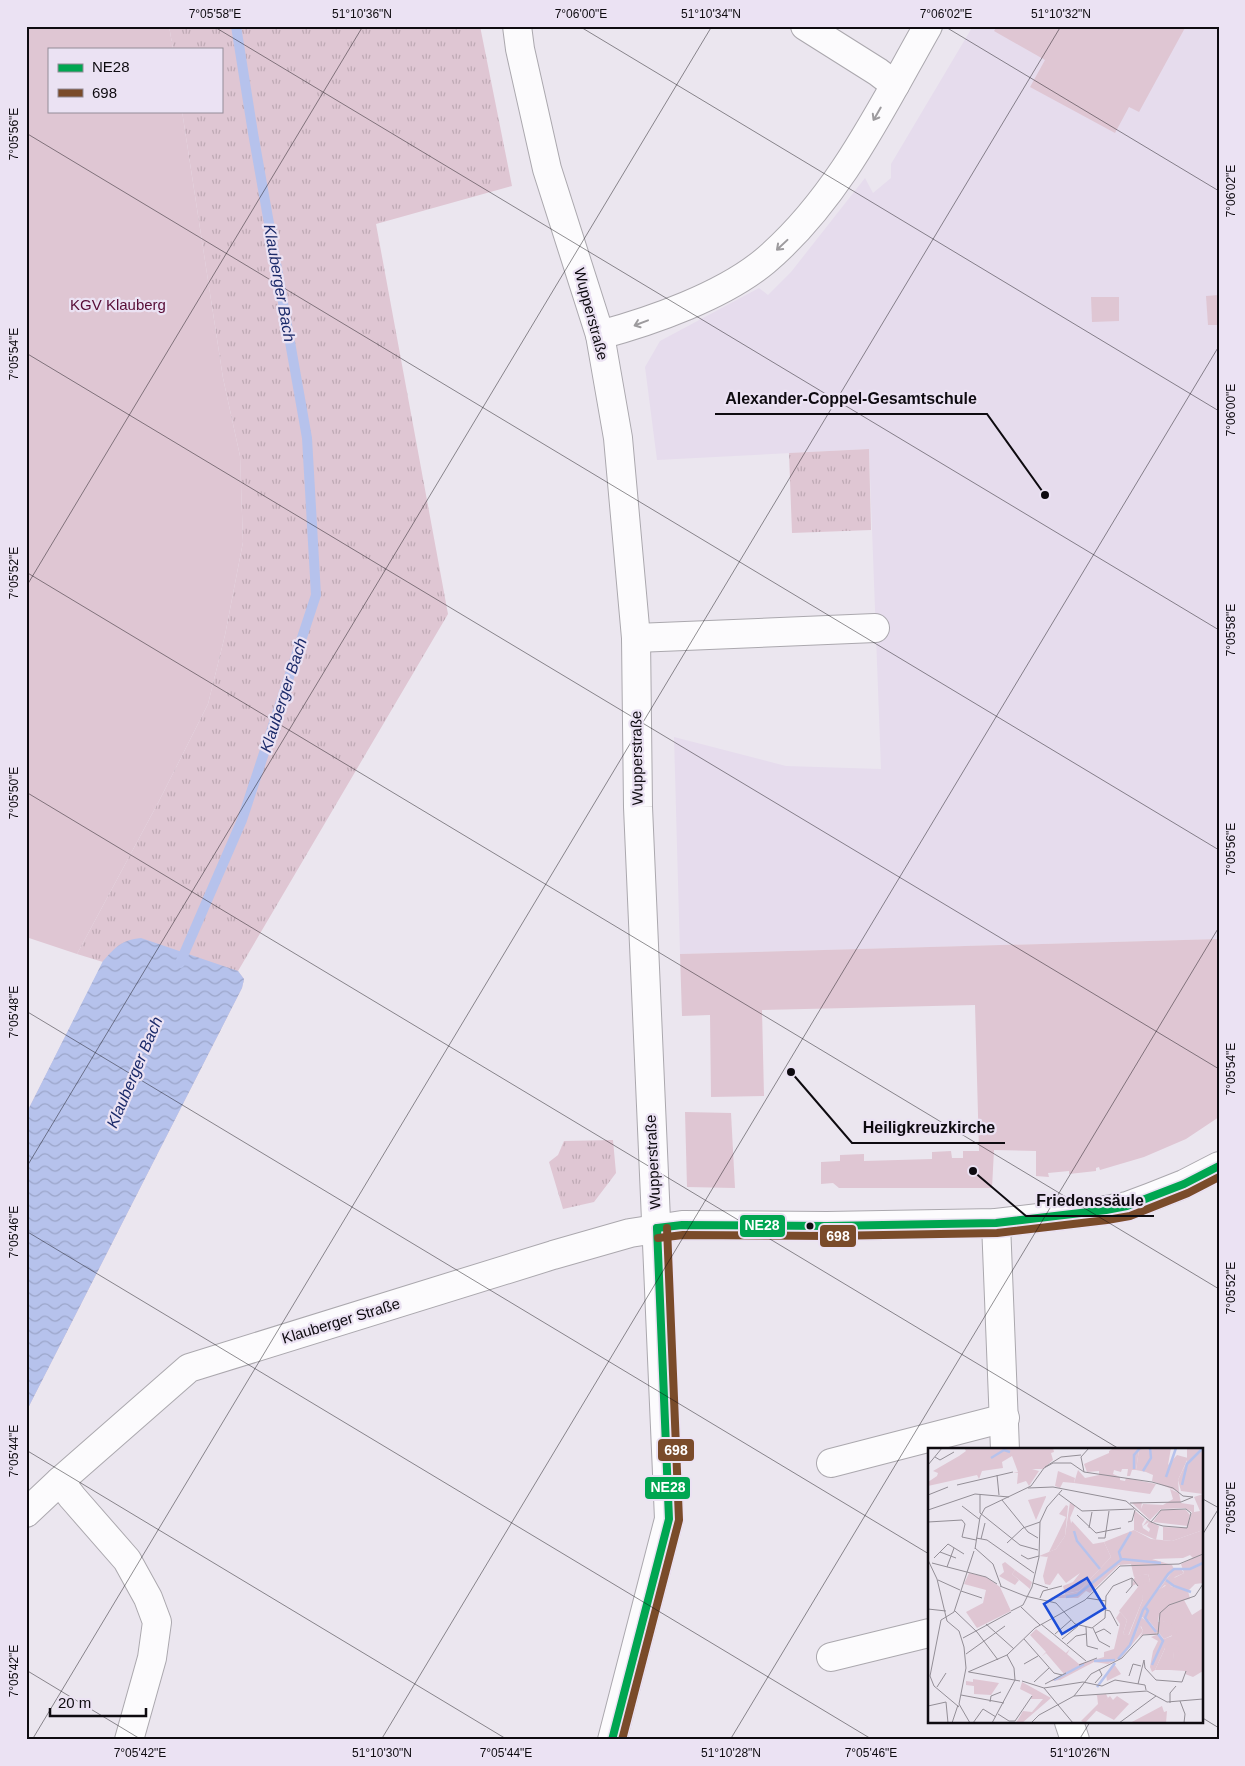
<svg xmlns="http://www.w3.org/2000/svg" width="1245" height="1766" font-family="Helvetica,sans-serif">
<defs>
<pattern id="park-tufts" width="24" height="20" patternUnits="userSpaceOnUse" patternTransform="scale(1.25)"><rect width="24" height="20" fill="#dfc6d3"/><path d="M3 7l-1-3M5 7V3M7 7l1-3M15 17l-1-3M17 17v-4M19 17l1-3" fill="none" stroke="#bea9b4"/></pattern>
<pattern id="water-waves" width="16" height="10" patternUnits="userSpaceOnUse" patternTransform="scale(1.25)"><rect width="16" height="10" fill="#b6c2ec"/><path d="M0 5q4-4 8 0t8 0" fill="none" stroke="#9ba5c9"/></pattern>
</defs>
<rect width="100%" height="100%" fill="#ebe6ef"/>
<polygon fill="#e6dced" points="973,26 1219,26 1219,939 680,954 674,737 786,766 881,769 869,449 657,460 645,367 660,341 759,288 768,295 791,272 865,178 873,193 891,178 891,164"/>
<g fill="#dfc6d3">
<polygon points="26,26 169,26 173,49 49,49 49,111 182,111 223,378 240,456 243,542 225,635 208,704 159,801 77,954 26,937"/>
<polygon points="997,26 1186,26 1139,112 1129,107 1115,133 1030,87 1045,60 994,31"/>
<polygon points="1219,295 1219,325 1208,325 1206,296"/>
<polygon points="1091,297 1119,297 1119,321 1092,322"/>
<polygon points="1219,939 1219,1117 1186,1139 1144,1157 1100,1170 1099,1167 1096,1168 1096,1171 1069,1174 1069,1171 1048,1173 1049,1177 1036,1176 1036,1151 994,1150 992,1188 839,1188 833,1183 821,1184 821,1162 840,1161 840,1155 864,1154 864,1161 932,1159 932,1152 951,1151 952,1158 963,1158 963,1151 979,1151 975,1005 762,1010 764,1096 711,1097 710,1015 682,1016 680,954"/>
<polygon points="685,1112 731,1113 735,1188 687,1187"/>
</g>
<g fill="url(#park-tufts)">
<polygon points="169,26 480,26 512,186 376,224 448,614 238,971 244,979 242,988 26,1412 26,1114 103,962 77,954 159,801 208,704 225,635 243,542 240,456 223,378 182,111 221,111 221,49 173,49"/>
<polygon points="869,449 871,530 792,533 789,453"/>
<polygon points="613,1140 616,1173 594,1202 563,1209 549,1162 558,1155 564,1141"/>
</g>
<path fill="url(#water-waves)" d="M141 938 238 971 244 979 242 988 26 1412V1114L103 961C116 947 121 940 141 938Z"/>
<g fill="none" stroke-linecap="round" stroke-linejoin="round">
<polyline stroke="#b6c2ec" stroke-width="10" points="180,963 242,820 316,595 307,438 253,133 236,26"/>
<defs>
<g id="minor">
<polyline points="517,26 520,49 547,169 600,335 618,438 636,638 638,807 669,1519 612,1740"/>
<polyline points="805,26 878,72 895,85"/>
<path d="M600 335C652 321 723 296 765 261 838 199 881 109 928 26"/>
<polyline points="636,638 875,628"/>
<polyline points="996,1223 1005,1450"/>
<polyline points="831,1463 1005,1418"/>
<polyline points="60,1481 72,1497 127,1560 148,1598 157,1622 152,1658 129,1740"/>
<polyline points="26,1513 60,1481 189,1368 553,1255 630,1233 682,1225 827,1226 996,1223 1106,1210 1127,1206 1151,1197 1184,1184 1219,1166"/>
<polyline points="831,1657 929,1633"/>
<polyline points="1069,1722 1075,1740"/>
</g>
</defs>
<use href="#minor" stroke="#aba8ae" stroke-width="30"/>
<use href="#minor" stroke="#fcfbfd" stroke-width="28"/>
<defs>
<g id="bus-1">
<polyline points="657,1228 682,1225 827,1226 996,1223 1106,1210 1127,1206 1184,1184 1219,1166"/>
<polyline points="612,1740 669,1519 657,1228"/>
</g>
<g id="bus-2">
<polyline points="658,1238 683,1235 827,1236 997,1233 1107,1220 1130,1216 1188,1193 1219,1177"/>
<polyline points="622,1740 679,1520 667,1228"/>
</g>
</defs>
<use href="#bus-1" stroke="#ebe2f3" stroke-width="11"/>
<use href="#bus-2" stroke="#ebe2f3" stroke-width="11"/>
<use href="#bus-1" stroke="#00a651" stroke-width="8"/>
<use href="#bus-2" stroke="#7a4b2a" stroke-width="8"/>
</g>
<defs><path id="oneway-shaft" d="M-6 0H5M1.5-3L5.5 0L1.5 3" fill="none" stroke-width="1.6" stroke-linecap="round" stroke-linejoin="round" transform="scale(1.25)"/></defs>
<g stroke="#9d9b9e">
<use href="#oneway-shaft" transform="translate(877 114) rotate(120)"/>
<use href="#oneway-shaft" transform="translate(782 245) rotate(137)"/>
<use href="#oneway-shaft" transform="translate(641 323) rotate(159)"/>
</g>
<path fill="none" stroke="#0e0b10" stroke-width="1" stroke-opacity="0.45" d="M213 26 1219 630M579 26 1219 411M944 26 1219 191M26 133 1219 850M26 353 1219 1069M26 572 1219 1289M26 587 363 26M26 792 1121 1450M26 1011 929 1554M26 1168 712 26M26 1231 873 1740M26 1450 508 1740M1201 1498 1219 1508M1201 1537 1219 1508M26 1670 142 1740M1201 1717 1219 1728M32 1740 1061 26M381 1740 1219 346M730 1740 1219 927M1079 1740 1090 1722"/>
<circle fill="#0e0b10" stroke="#ebe2f3" stroke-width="2" cx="810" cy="1226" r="4.5"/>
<g text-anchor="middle" stroke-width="4.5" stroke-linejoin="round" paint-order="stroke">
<g font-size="15" fill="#570b35" stroke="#ebe2f3">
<text x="118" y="310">KGV Klauberg</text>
</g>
<g font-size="15" fill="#0e0b10" stroke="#ebe2f3">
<text transform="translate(591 314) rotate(75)" y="5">Wupperstraße</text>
<text transform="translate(637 758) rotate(-91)" y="5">Wupperstraße</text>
<text transform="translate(653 1162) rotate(-93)" y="5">Wupperstraße</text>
<text transform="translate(341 1321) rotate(-17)" y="5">Klauberger Straße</text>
</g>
<g font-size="16" font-style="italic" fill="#1b2a6a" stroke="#ebe2f3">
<text transform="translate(280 283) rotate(80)" y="6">Klauberger Bach</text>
<text transform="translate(283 695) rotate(-72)" y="6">Klauberger Bach</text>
<text transform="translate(134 1072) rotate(-67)" y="6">Klauberger Bach</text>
</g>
</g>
<g transform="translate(928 1448)">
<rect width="275" height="275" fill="#ebe6ef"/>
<path d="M243 0 240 17 249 7 260 10 250 32 251 44 224 33 225 27 218 24 208 22 211 2ZM130 23 147 30 146 35 135 34 132 40 127 38ZM242 41 251 45 253 55 266 57V64L272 63 266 49 275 46V82L244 93 235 92V79L259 80 264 64 257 60 233 61 222 72 204 55 214 54 213 61 215 56 235 57 245 51ZM118 48V49L108 72 100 52ZM138 57 140 58 137 88 128 101 121 104 138 69 131 66ZM206 62 217 71 214 76 215 80 221 84 222 81 219 78 221 74 215 78 219 72 231 78 228 92 206 82ZM233 62H258L262 67 260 78 225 74ZM144 73 165 96 176 94 183 109 151 143 137 146 135 138 145 134 152 125 138 135 130 125 122 137 117 136 115 128 120 108 136 96ZM77 114 87 122 84 126 91 132 87 137 71 128 76 124 74 116ZM246 121H253L256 125 247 129 242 138 260 143 262 151 256 152 264 167 275 160V223L265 229 257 226V223L242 222V218H246L245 204 237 200 227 222 224 224 222 219 225 203 230 193 223 189 231 186 236 191 244 188 237 173 232 175 231 167 243 143 237 137 229 144ZM220 126 222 133 214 139 215 151 200 188 195 186 199 172 191 163 210 139 208 136 204 138 207 128ZM213 169 231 183 227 187 216 186 211 190 215 183 213 178 208 185ZM186 216 193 226 179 233 178 227ZM182 248 185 252 189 248 201 256 186 272 167 262ZM234 258 236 264 239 263 238 275H202Z" fill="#dfc6d3"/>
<path d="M142 54 147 58 142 70 145 85 141 86 142 95 119 109 111 108 128 101 137 88ZM239 196 252 199 253 203 245 204 247 218H242V222H227ZM94 234 123 250 94 275H88L95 263 104 264 115 251H103L104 247 92 241ZM178 246 180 250 157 275 153 273 170 256 169 247 161 248Z" fill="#dfc6d3"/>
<path d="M41 125 58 129 72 139 83 163 49 180 38 164 55 155 58 142 36 136Z" fill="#dfc6d3"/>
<path d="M36 0H125L126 4 123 5 125 12 115 21H104L111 23 101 38 98 33 89 36 90 25H85L90 24 84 8 74 14 75 20 54 23 51 31 49 27 0 38V34L9 28 10 25 5 23 31 8 38 3ZM186 0H229L211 2 208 22H204L202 28H199L200 21H194L193 24 186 22 185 26 192 29V32L197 33 198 30 228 36 222 46 146 35 150 22 157 30 171 27V23L159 24 156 16 181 5V3ZM259 0H275V46L253 43 250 32 259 13ZM206 82 223 91 244 93 275 82V135L267 136 260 143 242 138 244 131 256 125 253 116 265 110 262 107 255 110 224 111 244 117 246 121 230 142 239 137 244 141V156L231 167 230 174 237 173 239 169 249 185 236 191 221 173 214 169 208 185 212 178 215 183 194 209 180 216 166 214 132 232 123 233 136 226 118 205 113 209 118 204 102 187 108 181 138 205 142 201 139 206 151 216 176 209V204L186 201 192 176 188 170 192 164 199 172 195 186 201 187 215 151 212 136 222 133 220 126 206 129 203 116 191 117 162 145 158 143 150 150H122L151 143 183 109 176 94ZM87 122 104 134 102 141 84 126ZM45 231 65 234 71 235 63 247 46 246V238L38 237V233L45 234Z" fill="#dfc6d3"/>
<path fill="none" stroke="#b6c2ec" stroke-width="2.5" d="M63 10 76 2 82 4M206 21V7L212 0M215 23 223 10 222 0M238 29 248 0M254 37 259 16 275 0M146 83 149 93 172 121M193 111 191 104 203 84M238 132 246 138 263 144M138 149 149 147 194 111 233 115M218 160 220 163 217 170 228 184M190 211 202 197 215 162 240 126 246 121H262L275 115M166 213 187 212M224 217 235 193 230 186M126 232 156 216M169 239 187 215"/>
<path fill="none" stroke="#938e96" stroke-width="1" d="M7 9 12 12 26 4M0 17 14 0M117 19 133 9 153 7M156 24 224 34 245 40 255 48 265 49M69 27 71 47M29 37 85 24M100 40 125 39 198 53 219 71 223 74 226 75 228 76 235 78 259 80 263 65 258 61 233 62 223 74M131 46 154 63 206 61M0 47 20 39M52 47V65L92 97 110 102M74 52 100 84 110 90M202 55 253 54 265 49M34 58 51 71M0 62 47 46 81 49M149 67 168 85 193 80M0 74 34 72 37 76 34 89 48 92M200 74 204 73 207 62M161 80 164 64M48 90 59 92 106 125M170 90H177L181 63M53 91 57 75M79 95 95 80 112 74M47 100 65 116 73 138M47 101 52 69 57 60 103 38 116 20 125 15H143L156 24 153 9 161 0M12 104 28 110M93 107 100 111 111 108M6 110 20 96 36 106M0 112 9 131 19 173 31 183 36 199 38 220 31 256 42 275M4 115 58 129 69 136M19 119 26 100M10 132 32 142M105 135 120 140M72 138 97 148 128 155 147 176 164 180 177 170 178 148 185 138 204 130 210 138M33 143 54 150M198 145 204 138V130M112 150 115 143 134 138M159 150 178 153M93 159 112 177M0 161 18 163M178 162 182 163 190 178M27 163 49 184 70 212M83 163 95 157 104 139 111 109 112 74 119 59 134 42M18 169 13 172 2 228 6 238 31 259M18 169 26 164 46 103M58 176 86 201M113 176 158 213M158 179 159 198 170 201M165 180 171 193 182 199M167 185 176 181 183 186M127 186 143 172M35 190 83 164M96 191 126 225 134 227M134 191 150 178M139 196 148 188 158 186M38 206 77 178M96 216 110 208M151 217 169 210M40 224 79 207 107 180 157 152 192 118 251 116 275 106M41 224 92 233M201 228 205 216 213 218M94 233 116 240 145 275M106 234 121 220M167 235 174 227 171 221M117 236 138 225M210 236 216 212 217 220 228 232 254 234 258 223M9 239 18 225M116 240 155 234 174 238 187 232 217 237 218 242M33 247 76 255M146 248 163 226 194 210 215 187 230 186 232 165 241 157 267 148 275 136M252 253 257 266 256 275M62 254 63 248 73 244M242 255V245L248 238M0 258 18 254 20 275M70 266 81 273H87L104 248M24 275 30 257M45 275 55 261 68 269M64 275 87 232 86 220 79 207M103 275 111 267 146 248 219 243 239 254 275 251M191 275 228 248"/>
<path fill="#1d4ed8" fill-opacity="0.15" stroke="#1d4ed8" stroke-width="2.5" d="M159 130 177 160 134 186 116 156Z"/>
<rect width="275" height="275" fill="none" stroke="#0e0b10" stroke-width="2.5"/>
</g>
<path fill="none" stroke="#0e0b10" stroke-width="2" d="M1045 495L987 414H715M791 1072L852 1143H1005M973 1171L1026 1216H1154"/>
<g fill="#0e0b10" stroke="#ebe2f3" stroke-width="2">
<circle cx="1045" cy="495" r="5"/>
<circle cx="791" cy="1072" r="5"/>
<circle cx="973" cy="1171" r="5"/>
</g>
<g font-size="16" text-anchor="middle" font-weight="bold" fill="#0e0b10" stroke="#ebe2f3" stroke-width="4.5" stroke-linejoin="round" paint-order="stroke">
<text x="851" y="404">Alexander-Coppel-Gesamtschule</text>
<text x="929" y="1133">Heiligkreuzkirche</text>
<text x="1090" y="1206">Friedenssäule</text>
</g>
<g stroke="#ebe2f3" stroke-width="2">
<rect x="739" y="1214" width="47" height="24" rx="5" fill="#00a651"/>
<rect x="819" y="1224" width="38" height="24" rx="5" fill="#7a4b2a"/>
<rect x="657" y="1438" width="38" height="24" rx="5" fill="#7a4b2a"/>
<rect x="644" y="1476" width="47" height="24" rx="5" fill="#00a651"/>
</g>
<g font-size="14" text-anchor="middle" font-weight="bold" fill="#fff">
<text x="762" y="1230">NE28</text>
<text x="838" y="1241">698</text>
<text x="676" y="1455">698</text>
<text x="668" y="1492">NE28</text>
</g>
<rect width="1245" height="1766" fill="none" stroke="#ebe2f3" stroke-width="55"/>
<rect x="48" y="48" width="175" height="65" fill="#ebe2f3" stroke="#938c98"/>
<rect x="58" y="64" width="25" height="8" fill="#00a651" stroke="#938c98"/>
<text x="92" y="72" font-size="15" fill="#0e0b10">NE28</text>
<rect x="58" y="89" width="25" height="8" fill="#7a4b2a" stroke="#938c98"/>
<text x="92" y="98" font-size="15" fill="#0e0b10">698</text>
<path d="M50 1708v8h96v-8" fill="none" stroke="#0e0b10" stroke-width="2.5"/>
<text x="58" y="1708" font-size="15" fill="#0e0b10" stroke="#ebe2f3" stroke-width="4" paint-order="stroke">20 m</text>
<rect x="28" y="28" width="1190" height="1710" fill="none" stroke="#0e0b10" stroke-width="2"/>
<g font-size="12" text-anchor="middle" fill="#0e0b10">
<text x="215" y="18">7°05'58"E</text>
<text x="362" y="18">51°10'36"N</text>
<text x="581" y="18">7°06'00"E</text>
<text x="711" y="18">51°10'34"N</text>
<text x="946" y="18">7°06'02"E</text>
<text x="1061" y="18">51°10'32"N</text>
<text transform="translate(14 134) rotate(-90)" y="4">7°05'56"E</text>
<text transform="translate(1231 191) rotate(-90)" y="4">7°06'02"E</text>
<text transform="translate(14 354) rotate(-90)" y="4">7°05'54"E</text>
<text transform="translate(1231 410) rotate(-90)" y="4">7°06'00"E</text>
<text transform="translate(14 573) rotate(-90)" y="4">7°05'52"E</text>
<text transform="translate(1231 630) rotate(-90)" y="4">7°05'58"E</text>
<text transform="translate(14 793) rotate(-90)" y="4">7°05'50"E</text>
<text transform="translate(1231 849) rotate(-90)" y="4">7°05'56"E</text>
<text transform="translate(14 1012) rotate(-90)" y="4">7°05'48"E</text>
<text transform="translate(1231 1069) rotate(-90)" y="4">7°05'54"E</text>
<text transform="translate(14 1232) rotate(-90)" y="4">7°05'46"E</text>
<text transform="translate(1231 1288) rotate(-90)" y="4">7°05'52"E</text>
<text transform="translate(14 1451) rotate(-90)" y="4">7°05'44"E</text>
<text transform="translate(1231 1508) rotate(-90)" y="4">7°05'50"E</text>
<text transform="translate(14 1671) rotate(-90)" y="4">7°05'42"E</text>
<text x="140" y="1757">7°05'42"E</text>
<text x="382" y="1757">51°10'30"N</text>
<text x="506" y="1757">7°05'44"E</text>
<text x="731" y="1757">51°10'28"N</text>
<text x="871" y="1757">7°05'46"E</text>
<text x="1080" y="1757">51°10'26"N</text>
</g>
</svg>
